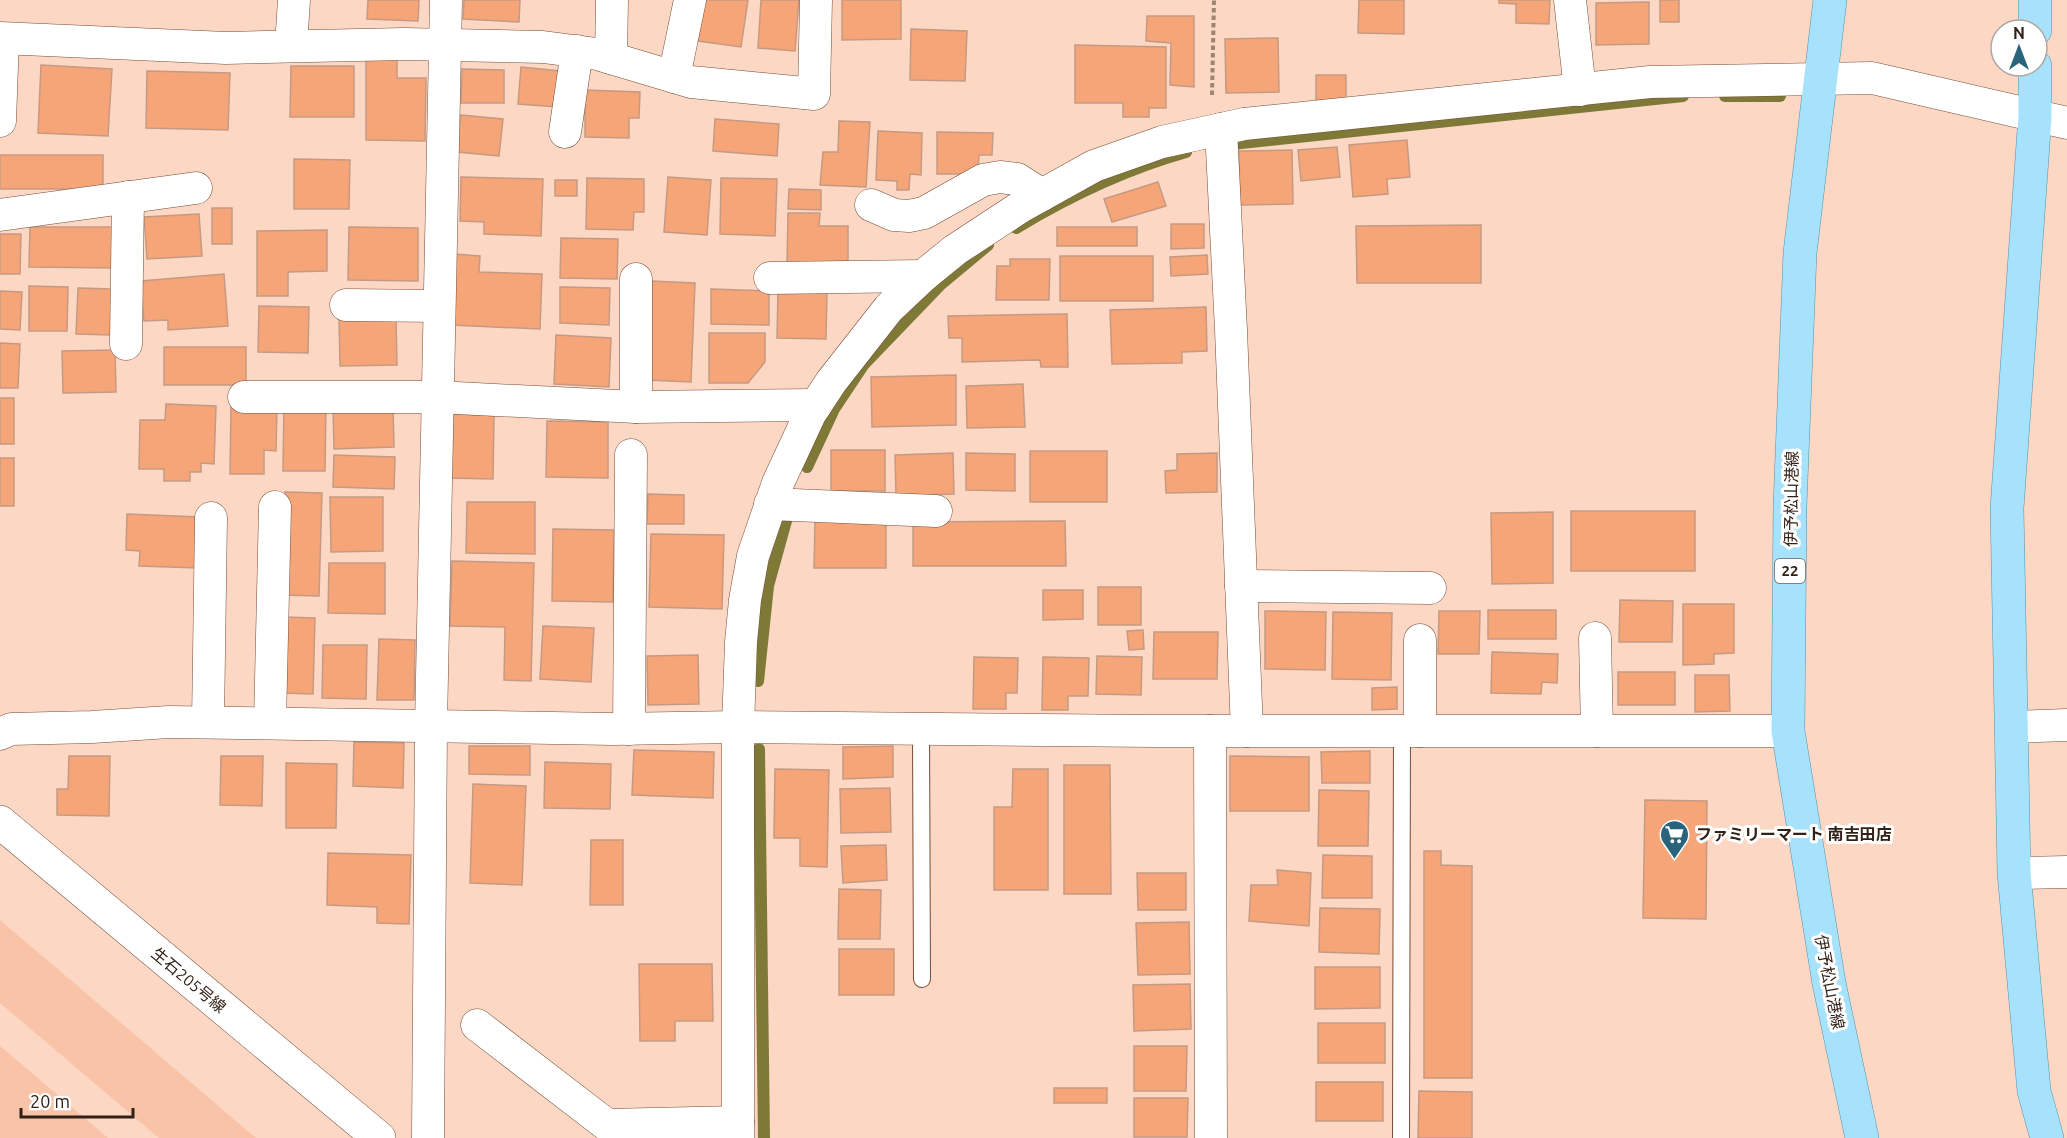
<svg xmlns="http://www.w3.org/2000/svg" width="2067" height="1138" font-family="Ubuntu,'Noto Sans JP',sans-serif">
<rect width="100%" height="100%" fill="#fcd7c3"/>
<g fill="#f8c3a7">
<polygon points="0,920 256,1138 159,1138 0,1003"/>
<polygon points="0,1046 108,1138 0,1138"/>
</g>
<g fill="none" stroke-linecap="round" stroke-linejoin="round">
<g stroke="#7e7936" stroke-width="12">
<polyline points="1725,96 1780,96"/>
<polyline points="1223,145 1683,96"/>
<path d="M1016 228C1069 196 1126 169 1186 152"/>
<polyline points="807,467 834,409 864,364 940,285 988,245"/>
<polyline points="758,681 768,586 786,521"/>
<polyline points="759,749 764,1138"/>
</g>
</g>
<g fill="#f6a578" stroke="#c69a82" stroke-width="1.5">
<polygon points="368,0 419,0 418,21 367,19"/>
<polygon points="464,0 520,0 519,22 463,19"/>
<polygon points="704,0 748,0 741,47 698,41"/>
<polygon points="761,0 799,0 795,51 758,48"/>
<polygon points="842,0 901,0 901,39 842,40"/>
<polygon points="1359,0 1404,0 1404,34 1358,33"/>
<polygon points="1499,0 1550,0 1549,24 1516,23 1516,4 1499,3"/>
<rect x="1660" y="0" width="19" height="22"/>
<polygon points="1649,2 1649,44 1596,45 1596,3"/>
<polygon points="1147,16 1194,16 1194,87 1170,85 1171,43 1146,41"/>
<polygon points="911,29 967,31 965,81 910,80"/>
<polygon points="1278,38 1279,92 1226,93 1225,39"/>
<polygon points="1075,45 1166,47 1166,108 1149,108 1149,117 1123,117 1123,103 1075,103"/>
<polygon points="366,56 397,56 397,78 426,78 425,141 366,140"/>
<polygon points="41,65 112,69 108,136 38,133"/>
<polygon points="291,66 354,66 354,117 290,117"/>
<polygon points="521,67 560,71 557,107 518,104"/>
<polygon points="462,69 504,70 504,103 461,103"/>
<polygon points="147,71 230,73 228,130 146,128"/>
<polygon points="1316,75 1346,75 1346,102 1316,103"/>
<polygon points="585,90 640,92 639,118 629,118 629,138 585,137"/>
<polygon points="461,115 503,119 499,156 457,152"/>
<polygon points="715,119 779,124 777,156 713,151"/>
<polygon points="839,121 870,122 866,187 820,185 823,152 838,152"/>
<polygon points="878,131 922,133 921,175 910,174 909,190 897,190 897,181 876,180"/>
<polygon points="937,132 993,133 992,155 979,155 978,174 937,174"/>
<polygon points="1407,140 1410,177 1387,179 1388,194 1353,197 1349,145"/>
<polygon points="1337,147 1340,177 1301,181 1298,150"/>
<polygon points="1292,150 1293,204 1240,205 1239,151"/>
<rect x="0" y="155" width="103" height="34"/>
<polygon points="294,159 350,160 349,209 294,209"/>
<polygon points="461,177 543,179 541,236 484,234 484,222 460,221"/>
<polygon points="668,177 711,180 707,235 664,232"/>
<polygon points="587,178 644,179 644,212 634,212 633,230 586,229"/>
<polygon points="721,178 777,179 775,236 720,234"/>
<rect x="555" y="180" width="22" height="16"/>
<polygon points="1158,182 1166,206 1112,222 1104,199"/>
<polygon points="789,189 821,190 821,210 788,209"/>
<rect x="212" y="208" width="20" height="36"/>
<polygon points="788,213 820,213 819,226 848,226 848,264 787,264"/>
<polygon points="199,214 202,256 147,259 144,217"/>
<polygon points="1171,224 1204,224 1204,248 1171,249"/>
<polygon points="1481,225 1481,283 1357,283 1356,226"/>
<polygon points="30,227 117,227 117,268 29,267"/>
<polygon points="349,227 418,228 418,281 348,280"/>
<rect x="1057" y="227" width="80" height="19"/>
<polygon points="327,230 327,271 288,272 288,296 257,296 257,231"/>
<polygon points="0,234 21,234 20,274 0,274"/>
<polygon points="561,238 618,239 617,279 560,278"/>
<polygon points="454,254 480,256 479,272 542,274 540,329 451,325"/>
<polygon points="1207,255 1208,274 1171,276 1170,257"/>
<rect x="1060" y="256" width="93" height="45"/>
<polygon points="1010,259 1050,259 1049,300 996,300 997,266 1010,266"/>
<polygon points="224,274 228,326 168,330 168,320 144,321 141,281"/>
<polygon points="651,281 695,283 691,382 647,380"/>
<polygon points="29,286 68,287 67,331 29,331"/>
<polygon points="560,287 610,288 609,325 560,323"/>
<polygon points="78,288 112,289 111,335 76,334"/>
<polygon points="711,289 769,291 769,325 711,324"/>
<polygon points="0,291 22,292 20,330 0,329"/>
<polygon points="778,291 827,291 826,339 777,338"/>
<polygon points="259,306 309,307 308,353 258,352"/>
<polygon points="1206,307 1207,351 1182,352 1182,363 1112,364 1110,310"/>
<polygon points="1067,314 1068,367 1041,367 1040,360 962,362 962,338 949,338 948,316"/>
<polygon points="339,318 396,318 397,365 340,366"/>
<polygon points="709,333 765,333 765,362 748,383 709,383"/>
<polygon points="556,335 611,338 609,387 554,384"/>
<polygon points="0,343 20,344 18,388 0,388"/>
<rect x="164" y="347" width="82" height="38"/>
<polygon points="115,350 116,392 63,393 62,351"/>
<polygon points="956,375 956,425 872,427 871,377"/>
<polygon points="1023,384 1025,427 967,428 966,386"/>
<rect x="0" y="398" width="14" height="46"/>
<polygon points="166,404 216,406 214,464 201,463 201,472 190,472 190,481 164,481 164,469 139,469 140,420 165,420"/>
<polygon points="231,405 277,405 276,451 264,450 264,474 230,474"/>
<polygon points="284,405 326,405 325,471 283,471"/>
<polygon points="393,407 394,447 334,449 333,409"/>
<polygon points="450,414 494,415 493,479 448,478"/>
<polygon points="547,421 608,422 608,478 546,477"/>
<rect x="831" y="450" width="54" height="41"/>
<rect x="1030" y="451" width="77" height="51"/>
<polygon points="953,453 954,494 896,496 895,455"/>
<polygon points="966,453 1015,454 1015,491 966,490"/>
<polygon points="1217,453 1217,492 1166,493 1165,471 1177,470 1177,454"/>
<polygon points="334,455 395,457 394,489 333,487"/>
<rect x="0" y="458" width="14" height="48"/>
<polygon points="285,492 322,493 319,596 282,595"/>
<polygon points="648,494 684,495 684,524 647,524"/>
<polygon points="330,497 383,497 383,551 331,552"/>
<polygon points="467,502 535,502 535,554 466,553"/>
<rect x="1571" y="511" width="124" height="60"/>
<polygon points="1553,512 1553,583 1492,584 1491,513"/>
<polygon points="127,514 200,517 198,568 139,566 140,551 126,550"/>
<polygon points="815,521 886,522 886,568 814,568"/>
<polygon points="1065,521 1066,566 913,566 913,522"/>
<polygon points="553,529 614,530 613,602 552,601"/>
<polygon points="651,534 724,535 722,609 649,607"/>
<polygon points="452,561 534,563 531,681 504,680 505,627 450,626"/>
<polygon points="329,563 385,563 385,614 328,613"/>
<rect x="1098" y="587" width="43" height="38"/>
<polygon points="1043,590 1083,590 1083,619 1043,620"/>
<polygon points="1620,600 1673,601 1672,642 1619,642"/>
<polygon points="1683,604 1734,604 1734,653 1714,654 1714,664 1683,665"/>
<rect x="1488" y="610" width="68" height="29"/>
<polygon points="1265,611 1326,612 1325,670 1265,669"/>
<polygon points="1439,611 1480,611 1479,654 1438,654"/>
<polygon points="1333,612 1392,613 1391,680 1332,679"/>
<polygon points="284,617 315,618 313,694 282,693"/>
<polygon points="543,626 594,628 591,682 540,679"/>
<polygon points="1143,630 1144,649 1129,650 1127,631"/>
<polygon points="1154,632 1218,632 1217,679 1153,679"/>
<polygon points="379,639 415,640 414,700 377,700"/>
<polygon points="323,645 367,645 366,699 322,698"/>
<polygon points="1492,652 1558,654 1557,683 1542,682 1541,694 1491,693"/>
<polygon points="698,655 699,704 648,705 647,656"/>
<polygon points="1097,656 1142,657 1141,695 1096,694"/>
<polygon points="974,657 1018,658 1017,693 1006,693 1006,709 973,709"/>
<polygon points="1043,657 1089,658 1088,696 1068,696 1068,710 1042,710"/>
<rect x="1618" y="672" width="57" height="33"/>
<polygon points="1695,675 1729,675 1730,711 1695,712"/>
<polygon points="1397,687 1397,709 1372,710 1372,688"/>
<polygon points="354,742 404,743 403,788 353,786"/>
<polygon points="469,746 530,746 530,775 469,774"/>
<polygon points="893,746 893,777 843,779 843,747"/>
<polygon points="634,750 714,752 713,798 632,795"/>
<polygon points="1370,751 1370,783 1322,783 1321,752"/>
<polygon points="69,756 110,756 109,816 57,815 57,789 68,789"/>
<polygon points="221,756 263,756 262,806 220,805"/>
<polygon points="1230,756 1309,757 1309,811 1230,811"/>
<polygon points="545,762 611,764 610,809 544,808"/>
<polygon points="286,763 337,764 336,828 286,828"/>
<polygon points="1064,765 1110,765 1111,894 1064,894"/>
<polygon points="775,769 829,770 827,867 800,866 800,838 774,838"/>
<polygon points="1013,769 1048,769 1048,890 994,890 994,807 1012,807"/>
<polygon points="473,784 526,786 522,885 470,883"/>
<polygon points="890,788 891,832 841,833 840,789"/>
<polygon points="1319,790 1369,791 1368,846 1318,846"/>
<polygon points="1645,800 1707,801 1706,919 1643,918"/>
<polygon points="591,840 623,840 623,905 590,905"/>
<polygon points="886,845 887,880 843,883 841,846"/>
<polygon points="1424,851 1441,851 1441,865 1472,866 1472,1078 1424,1078"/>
<polygon points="328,853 411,855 409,924 377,923 377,907 327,905"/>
<polygon points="1323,855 1372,856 1372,898 1322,898"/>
<polygon points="1277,870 1311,873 1309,926 1249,921 1251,885 1278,885"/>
<polygon points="1137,873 1186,873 1186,910 1138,910"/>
<polygon points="839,889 881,890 880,939 838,939"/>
<polygon points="1320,908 1380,909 1379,954 1319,952"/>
<polygon points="1189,922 1190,974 1138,975 1136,923"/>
<rect x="839" y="949" width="55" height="46"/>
<polygon points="639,964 712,964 713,1021 675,1021 675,1041 640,1041"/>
<polygon points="1315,967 1380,967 1380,1008 1315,1009"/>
<polygon points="1190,984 1191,1029 1134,1031 1133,985"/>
<rect x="1318" y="1023" width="67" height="40"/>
<polygon points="1134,1046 1187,1046 1186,1091 1134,1091"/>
<rect x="1316" y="1082" width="67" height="39"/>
<rect x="1054" y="1088" width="53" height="15"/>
<polygon points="1419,1091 1472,1092 1472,1138 1418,1138"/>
<polygon points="1134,1098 1188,1098 1187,1137 1134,1137"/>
</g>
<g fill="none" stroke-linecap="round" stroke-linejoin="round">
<defs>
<g id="service">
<polyline points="921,729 922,979"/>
<polyline points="1401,1138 1402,731"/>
</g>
<g id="minor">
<polyline points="1570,0 1580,90"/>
<polyline points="0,38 226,48 404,44 543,47 597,54 691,82 814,94 816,0"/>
<polyline points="291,46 294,0"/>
<polyline points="611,58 612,0"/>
<polyline points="674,77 690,0"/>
<polyline points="0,121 3,39"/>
<polyline points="1221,129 1231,330 1247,731"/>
<polyline points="565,132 577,51"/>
<polyline points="871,205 894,215 909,216 924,213 983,180 1000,177 1017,179 1042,195"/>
<polyline points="0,215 196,188"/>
<polyline points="770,278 923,276"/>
<polyline points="636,279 636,407 816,405"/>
<polyline points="346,305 439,306"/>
<polyline points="126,344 128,197"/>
<polyline points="244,397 437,397 636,407"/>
<polyline points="770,504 936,511"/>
<polyline points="1241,586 1430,588"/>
<polyline points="1595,638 1597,731"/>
<polyline points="1420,640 1420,731"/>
<polyline points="208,722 211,518"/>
<polyline points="270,722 275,507"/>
<polyline points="2012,727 2067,725"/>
<polyline points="629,729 631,455"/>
<polyline points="1210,731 1211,1138"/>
<polyline points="0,734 11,729 92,727 169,722 613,729 738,727 1153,731 1788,731"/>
<polyline points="2014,873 2067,872"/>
<polyline points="477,1025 607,1125 738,1122"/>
<polyline points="428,1138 431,725 446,0"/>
<polyline points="738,1138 738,727 741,642 745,600 753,556 778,483 810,414 831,382 889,308 923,276 955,250 1022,206 1094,166 1162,142 1244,124 1650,82 1872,78 2067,123"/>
</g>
<polyline id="tertiary" points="0,822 379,1138"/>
<g id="primary">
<polyline points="1830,0 1800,253 1790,506 1788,731 1829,983 1862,1138"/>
<polyline points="2035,30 2035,0"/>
<polyline points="2035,66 2035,116 2007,508 2014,873 2034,1091 2047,1138"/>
</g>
</defs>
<use href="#service" stroke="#754d38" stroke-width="18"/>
<use href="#minor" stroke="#754d38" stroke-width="33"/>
<use href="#tertiary" stroke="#754d38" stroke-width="34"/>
<use href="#primary" stroke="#5691ab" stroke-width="34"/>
<polyline stroke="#9f8474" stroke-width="4" stroke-dasharray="4.5 3" stroke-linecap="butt" points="1212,95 1214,0"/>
<use href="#service" stroke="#fff" stroke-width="16"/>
<use href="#minor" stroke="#fff" stroke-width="32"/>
<use href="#tertiary" stroke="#fff" stroke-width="33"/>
<use href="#primary" stroke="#a6e2fc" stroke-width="33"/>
</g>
<defs>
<symbol id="supermarket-pin" viewBox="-11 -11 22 30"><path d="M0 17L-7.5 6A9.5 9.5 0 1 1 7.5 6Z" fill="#29637c" stroke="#fff"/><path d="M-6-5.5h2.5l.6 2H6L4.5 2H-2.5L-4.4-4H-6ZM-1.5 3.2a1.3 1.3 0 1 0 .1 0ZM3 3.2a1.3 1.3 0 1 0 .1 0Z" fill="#fff"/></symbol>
</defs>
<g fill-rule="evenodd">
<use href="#supermarket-pin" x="1658" y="818" width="33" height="45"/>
</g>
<g text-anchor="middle" stroke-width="6" stroke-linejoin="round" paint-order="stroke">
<rect fill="#fff" stroke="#70645d" stroke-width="1.5" x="1775" y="559" width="30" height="24" rx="4.5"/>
<g font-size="15" font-weight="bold" fill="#322117">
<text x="1790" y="576">22</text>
</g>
<g font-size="16" fill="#322117" stroke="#fff">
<text transform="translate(1791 499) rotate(-89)" y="6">伊予松山港線</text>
<text transform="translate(189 980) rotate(40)" y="6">生石205号線</text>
<text transform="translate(1830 982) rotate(79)" y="6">伊予松山港線</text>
</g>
<g font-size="16" font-weight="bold" fill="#322117" stroke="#fff" text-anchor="start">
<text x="1696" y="840">ファミリーマート 南吉田店</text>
</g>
</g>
<g transform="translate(2019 48)"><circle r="28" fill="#ffffff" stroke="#ada6a2" stroke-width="1.5"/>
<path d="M0-4.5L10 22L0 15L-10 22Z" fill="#29637c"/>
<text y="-9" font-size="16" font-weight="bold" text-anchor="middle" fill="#322117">N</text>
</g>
<path d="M21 1108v9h112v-9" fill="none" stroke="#322117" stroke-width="3"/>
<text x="30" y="1108" font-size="18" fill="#322117" stroke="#ffffff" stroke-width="4.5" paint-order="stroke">20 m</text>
</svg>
